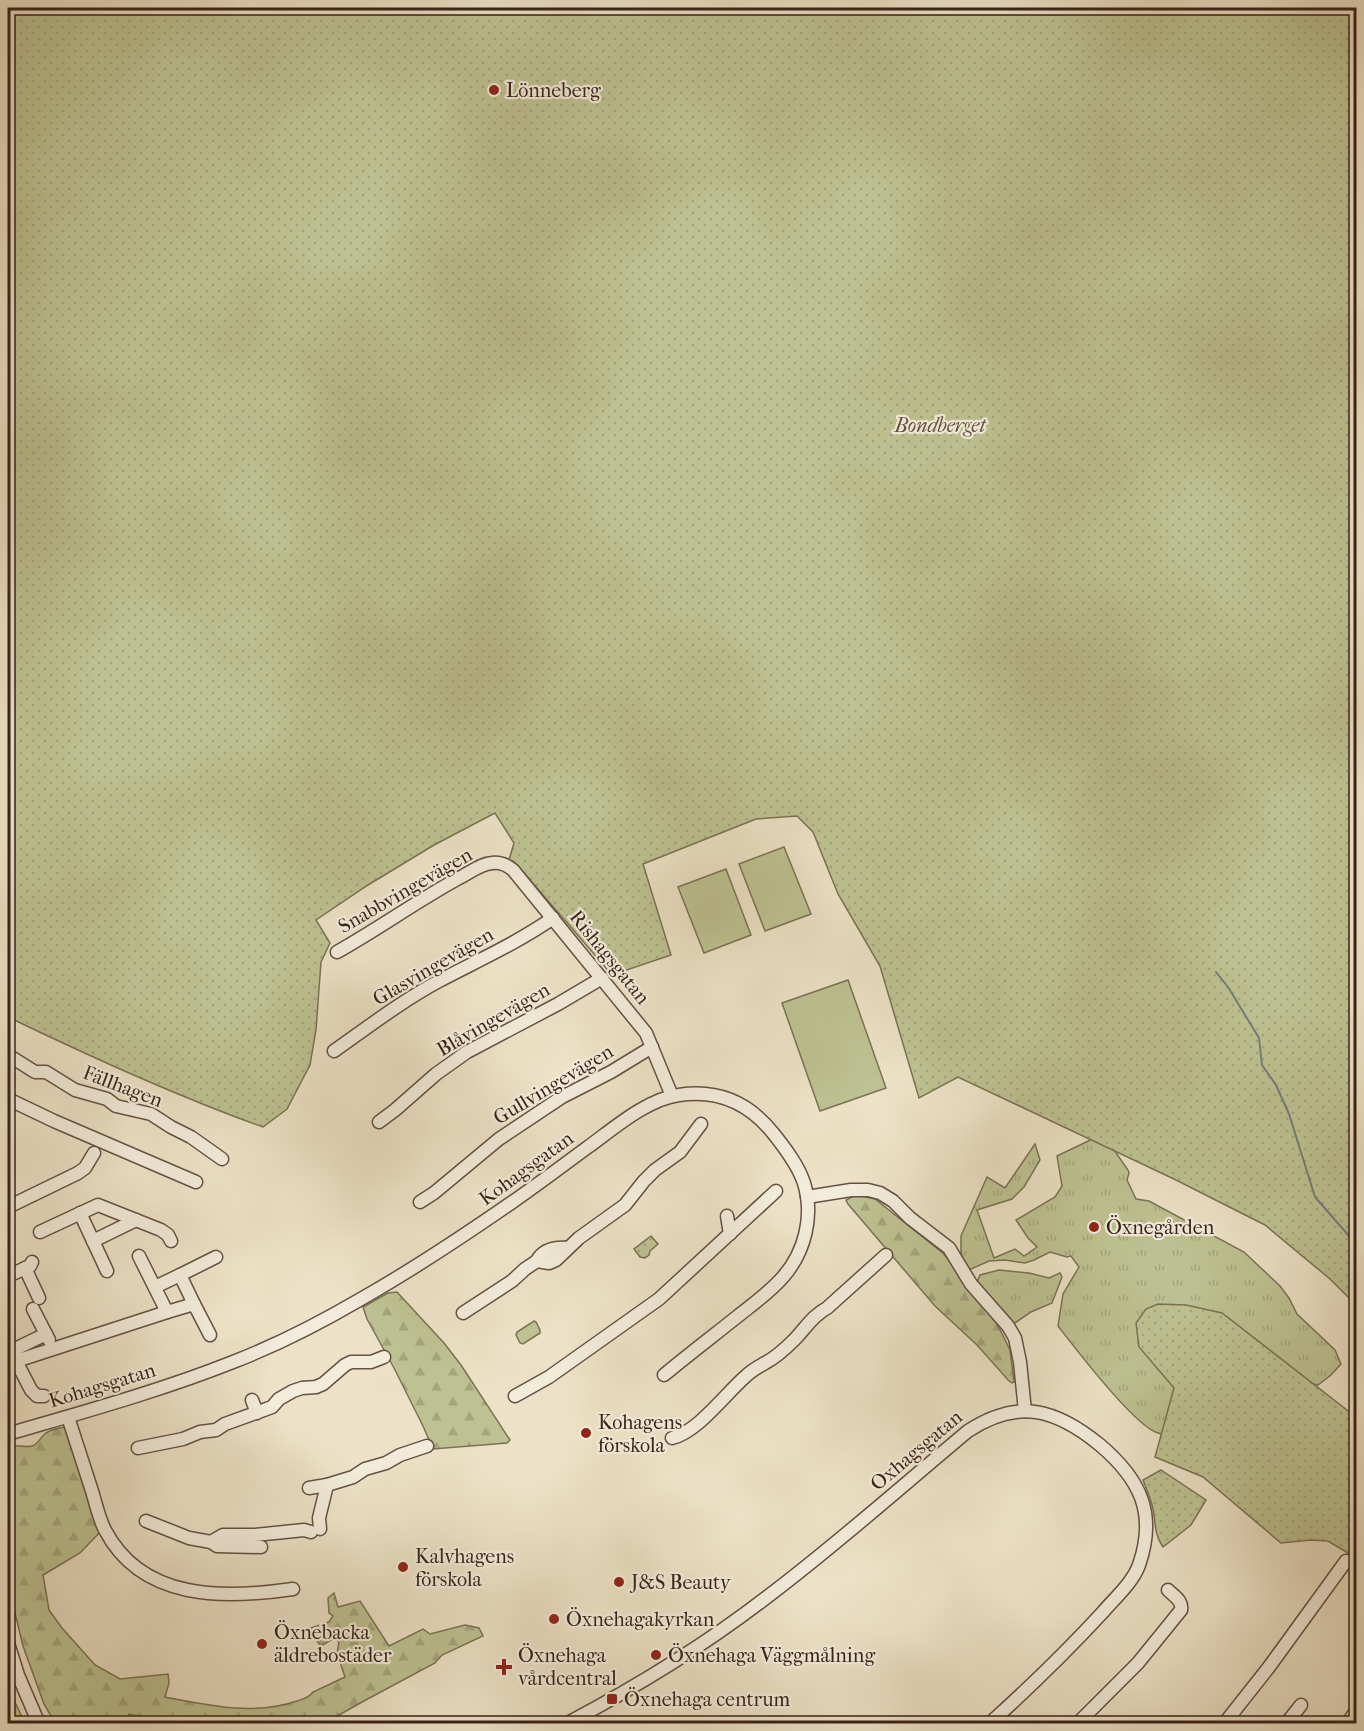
<svg xmlns="http://www.w3.org/2000/svg" width="1364" height="1731" font-family="'IM FELL French Canon',serif">
<defs>
<pattern id="grass-tufts" width="24" height="20" patternUnits="userSpaceOnUse" patternTransform="scale(1.5)"><rect width="24" height="20" fill="#bec292"/><path d="M3 7l-1-3M5 7V3M7 7l1-3M15 17l-1-3M17 17v-4M19 17l1-3" fill="none" stroke="#a4a67d"/></pattern>
<pattern id="forest-firs" width="22" height="20" patternUnits="userSpaceOnUse" patternTransform="scale(1.5)"><rect width="22" height="20" fill="#bec292"/><path d="M5 1l3.5 6h-7zM16 11l3.5 6h-7z" fill="#a4a67d"/></pattern>
<pattern id="park-dots" width="8" height="8" patternUnits="userSpaceOnUse" patternTransform="scale(1.5)"><rect width="8" height="8" fill="#bec292"/><path d="M2 2h.1M6 6h.1" fill="none" stroke="#a4a67d" stroke-width="1.8" stroke-linecap="round"/></pattern>
</defs>
<rect width="100%" height="100%" fill="#ede2c7"/>
<filter id="stains"><feTurbulence type="fractalNoise" baseFrequency=".00333" numOctaves="4"/><feColorMatrix values="0 0 0 0 .2 0 0 0 0 .09 0 0 0 0 .02 0 0 0 .5 -.17"/></filter>
<radialGradient id="worn" r=".72"><stop offset=".6" stop-color="#630" stop-opacity="0"/><stop offset="1" stop-color="#630" stop-opacity=".3"/></radialGradient>
<g fill="url(#grass-tufts)" stroke="#7a7255" stroke-width="1.5">
<path d="M1103 1134 1128 1170 1129 1173 1127 1180 1136 1199 1149 1201 1244 1252 1280 1286 1289 1298 1297 1314 1335 1350 1341 1364 1331 1375 1318 1385 1299 1381 1181 1383 1168 1433C1165 1434 1161 1434 1158 1433 1135 1427 1075 1348 1058 1326L1063 1294 1079 1267 1071 1256 1067 1257 1050 1252 1034 1260 1025 1263 1005 1260 989 1261 969 1270 966 1268 961 1253V1236L987 1177 1005 1188 1035 1144 1040 1160 1024 1187 1012 1199 977 1210 994 1258 1015 1249 1024 1256 1037 1247 1028 1238 1016 1220 1055 1197 1062 1186 1057 1156Z"/>
<polygon points="999,1270 1029,1273 1049,1278 1060,1273 1062,1277 1052,1303 1031,1312 1012,1325 977,1282 980,1275"/>
</g>
<g fill="url(#forest-firs)" stroke="#7a7255" stroke-width="1.5">
<polygon points="856,1195 875,1199 944,1254 997,1324 1010,1350 1014,1382 1012,1383 1009,1381 977,1345 935,1306 848,1204 846,1200"/>
<polygon points="397,1292 444,1343 461,1365 510,1440 507,1443 433,1449 423,1426 394,1368 367,1319 363,1307 388,1293"/>
<path d="M65 1427 100 1532 80 1553 43 1575 49 1610 62 1628 95 1665 120 1679 168 1674 169 1683 165 1697C208 1705 254 1716 297 1701 303 1699 309 1698 313 1692L345 1677 337 1653 339 1642 334 1638 321 1646 313 1636 305 1630 329 1622 333 1616 329 1613 328 1598 334 1593 338 1607 360 1601 389 1646 423 1629 430 1634 465 1625 479 1628 483 1636 442 1655 435 1663 362 1702 325 1723 192 1722 159 1720 129 1714 126 1723H55L44 1704 23 1646 8 1584V1446C16 1444 24 1448 32 1446 39 1444 40 1437 46 1433 51 1430 59 1428 65 1427Z"/>
<polygon points="8,1688 25,1723 8,1723"/>
</g>
<g fill="url(#park-dots)" stroke="#7a7255" stroke-width="1.5">
<path d="M8 8H1356V1305L1330 1279 1265 1225 1174 1179 958 1077 919 1098 880 966 838 894 813 832 797 816 756 819 643 864 671 955 612 975 519 867 506 870 514 843 495 813 434 845 368 885 316 920 330 943 321 962 316 1030 310 1065 287 1109 263 1127C176 1096 91 1057 8 1017Z"/>
<polygon points="651,1236 658,1244 650,1251 649,1255 645,1258 640,1257 634,1249"/>
<polygon points="1158,1304 1186,1305 1222,1313 1356,1417 1356,1558 1328,1541 1310,1540 1281,1543 1203,1477 1155,1457 1174,1388 1139,1347 1136,1323 1146,1309"/>
<path d="M1161 1470 1206 1500 1191 1525 1163 1547C1154 1534 1156 1524 1153 1509 1151 1499 1147 1490 1143 1480Z"/>
</g>
<g fill="#bec292" stroke="#7a7255" stroke-width="1.5">
<polygon points="784,847 811,914 765,931 739,864"/>
<polygon points="726,869 751,935 704,953 678,887"/>
<polygon points="848,980 886,1088 820,1111 782,1003"/>
<polygon points="534,1321 536,1322 540,1330 540,1333 523,1344 520,1343 516,1335 517,1332"/>
</g>
<g fill="none" stroke-linecap="round" stroke-linejoin="round">
<polyline stroke="#727f77" stroke-width="2" points="1216,972 1228,987 1259,1038 1262,1065 1276,1085 1289,1114 1315,1197 1356,1244"/>
<defs>
<g id="minor">
<path d="M337 952C378 929 417 901 459 878 469 873 480 864 492 863 500 862 507 865 513 870L646 1033 672 1096"/>
<path d="M334 1051C368 1027 402 1001 439 981 477 961 517 943 553 918"/>
<polyline points="8,1055 35,1072 46,1072 75,1090 107,1099 116,1106 151,1114 171,1127 191,1137 222,1159"/>
<polyline points="8,1099 54,1121 196,1182"/>
<polyline points="379,1122 395,1110 436,1074 467,1052 558,1004 602,978"/>
<polyline points="807,1197 851,1190 868,1190 880,1193 893,1201 910,1218 949,1248 971,1284 1008,1326 1015,1338 1020,1362 1025,1411"/>
<polyline points="420,1202 434,1193 499,1139 562,1097 611,1072 652,1047"/>
<polyline points="8,1207 78,1173 85,1168 94,1153"/>
<polyline points="80,1213 107,1271"/>
<polyline points="727,1216 730,1234"/>
<polyline points="40,1232 98,1205 161,1230 168,1235 171,1241"/>
<polyline points="93,1241 136,1220"/>
<polyline points="139,1256 167,1312 194,1304 180,1275 155,1287"/>
<path d="M537 1261C543 1249 555 1247 568 1248"/>
<polyline points="25,1268 39,1298"/>
<polyline points="180,1275 216,1257"/>
<polyline points="8,1276 30,1266 32,1262"/>
<polyline points="194,1304 210,1335"/>
<polyline points="33,1309 49,1340"/>
<polyline points="463,1313 512,1281 525,1269 537,1261 549,1263 556,1260 579,1238 625,1205 644,1181 655,1170 680,1152 701,1124"/>
<polyline points="46,1334 11,1351 16,1361 167,1312"/>
<polyline points="16,1361 31,1390 37,1396 44,1396"/>
<polyline points="515,1396 549,1377 659,1299 776,1191"/>
<polyline points="252,1400 257,1413"/>
<path d="M68 1417C76 1441 84 1466 92 1491 96 1504 99 1519 105 1530 142 1601 224 1599 293 1589"/>
<path d="M8 1434C83 1412 160 1391 233 1362 277 1345 320 1323 361 1299 412 1270 462 1237 511 1203 537 1185 562 1166 588 1147 613 1129 647 1099 679 1095 718 1089 749 1103 773 1133 785 1148 798 1165 804 1183 814 1216 805 1252 783 1277 770 1292 753 1304 738 1316 713 1336 688 1355 664 1375"/>
<path d="M672 1438C698 1432 726 1393 746 1376 752 1370 758 1367 765 1363 775 1358 786 1348 794 1340 805 1329 812 1316 827 1308L886 1255"/>
<polyline points="138,1448 183,1439 200,1432 216,1430 225,1424 272,1407 279,1399 293,1391 302,1388 316,1387 323,1384 345,1365 351,1362 371,1362 384,1357"/>
<polyline points="309,1488 327,1485"/>
<polyline points="146,1521 189,1538 211,1542 223,1535 255,1535 304,1530 311,1532"/>
<polyline points="320,1529 319,1518 327,1485 353,1477 365,1469 386,1463 400,1455 427,1446"/>
<polyline points="211,1542 217,1546 261,1547"/>
<polyline points="8,1643 18,1675 39,1724"/>
<path d="M566 1724C636 1687 705 1645 767 1597 836 1545 901 1487 968 1431 1018 1398 1056 1409 1100 1445 1140 1479 1157 1513 1139 1565 1133 1582 1115 1598 1103 1612 1067 1651 1029 1688 989 1724"/>
<path d="M1077 1724 1138 1663 1181 1610C1183 1601 1174 1596 1168 1590"/>
<polyline points="1224,1724 1269,1667 1346,1561"/>
<polyline points="1286,1724 1301,1705"/>
<polyline points="1347,1724 1356,1711"/>
</g>
</defs>
<use href="#minor" stroke="#645144" stroke-width="15"/>
<use href="#minor" stroke="#f3ecdb" stroke-width="12"/>
</g>
<g fill="#8f2418" stroke="#f3ecdb" stroke-width="2">
<circle cx="494" cy="90" r="6"/>
<circle cx="1094" cy="1227" r="6"/>
<circle cx="586" cy="1433" r="6"/>
<circle cx="403" cy="1567" r="6"/>
<circle cx="619" cy="1582" r="6"/>
<circle cx="554" cy="1619" r="6"/>
<circle cx="262" cy="1644" r="6"/>
<circle cx="656" cy="1655" r="6"/>
<path d="M501 1658h6v6h6v6h-6v6h-6v-6h-6v-6h6z"/>
<rect x="606" y="1693" width="12" height="12" rx="3"/>
</g>
<g text-anchor="middle" stroke-width="4.5" stroke-linejoin="round" paint-order="stroke">
<g font-size="20" fill="#372118" stroke="#f3ecdb" text-anchor="start">
<text x="506" y="97">Lönneberg</text>
<text x="1106" y="1234">Öxnegården</text>
<text x="598" y="1429">Kohagens<tspan x="598" dy="23">förskola</tspan></text>
<text x="415" y="1563">Kalvhagens<tspan x="415" dy="23">förskola</tspan></text>
<text x="631" y="1589">J&amp;S Beauty</text>
<text x="566" y="1626">Öxnehagakyrkan</text>
<text x="274" y="1639">Öxnebacka<tspan x="274" dy="23">äldrebostäder</tspan></text>
<text x="518" y="1662">Öxnehaga<tspan x="518" dy="23">vårdcentral</tspan></text>
<text x="668" y="1662">Öxnehaga Väggmålning</text>
<text x="624" y="1706">Öxnehaga centrum</text>
</g>
<g font-size="20" font-style="italic" fill="#60513d" stroke="#f3ecdb">
<text x="940" y="432">Bondberget</text>
</g>
<g font-size="20" fill="#372118" stroke="#f3ecdb">
<text transform="translate(405 890) rotate(-30)" y="7">Snabbvingevägen</text>
<text transform="translate(610 957) rotate(51)" y="7">Rishagsgatan</text>
<text transform="translate(433 966) rotate(-30)" y="7">Glasvingevägen</text>
<text transform="translate(493 1019) rotate(-30)" y="7">Blåvingevägen</text>
<text transform="translate(553 1084) rotate(-31)" y="7">Gullvingevägen</text>
<text transform="translate(123 1086) rotate(21)" y="7">Fällhagen</text>
<text transform="translate(526 1168) rotate(-36)" y="7">Kohagsgatan</text>
<text transform="translate(102 1385) rotate(-17)" y="7">Kohagsgatan</text>
<text transform="translate(916 1450) rotate(-40)" y="7">Oxhagsgatan</text>
</g>
</g>
<rect width="1364" height="1731" fill="none" stroke="#ede2c7" stroke-width="30"/>
<rect x="9" y="9" width="1346" height="1713" fill="none" stroke="#372118" stroke-width="3"/>
<rect x="15" y="15" width="1334" height="1701" fill="none" stroke="#372118" stroke-width="1.5"/>
<rect width="100%" height="100%" filter="url(#stains)"/>
<rect width="100%" height="100%" fill="url(#worn)"/>
</svg>
